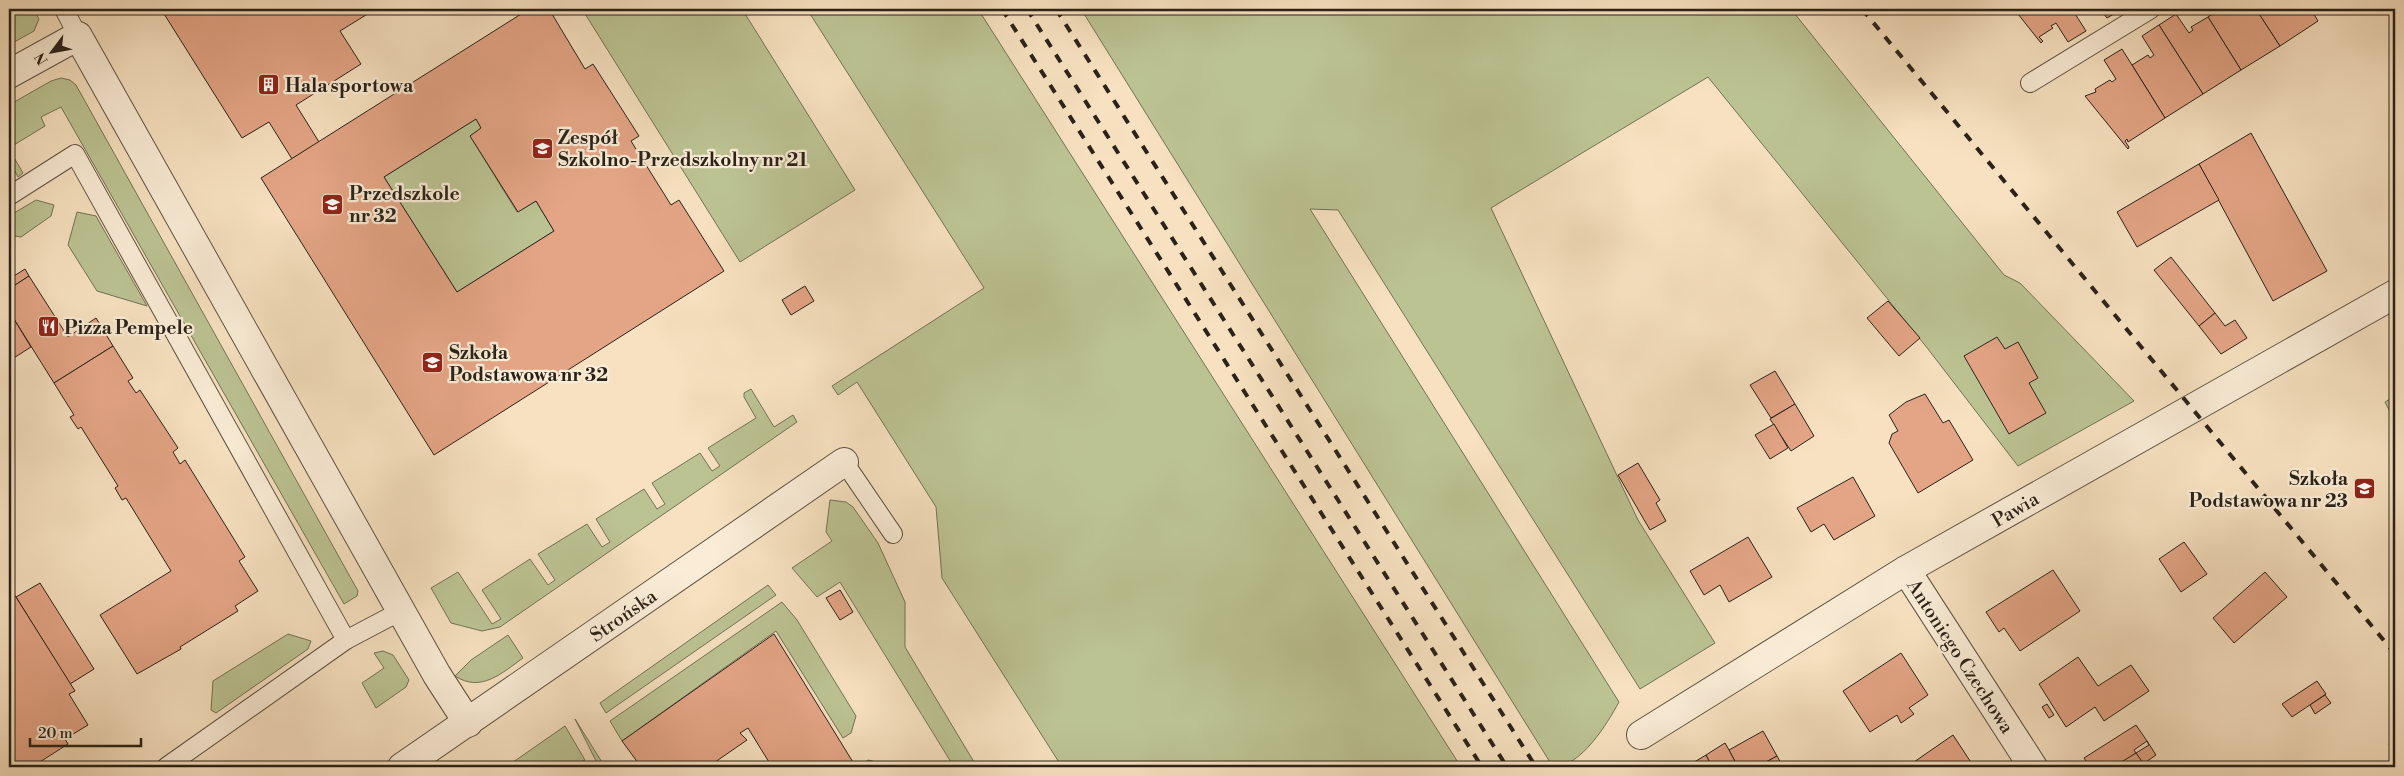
<svg xmlns="http://www.w3.org/2000/svg" width="2404" height="776" font-family="'Libre Bodoni',serif">
<rect width="100%" height="100%" fill="#f7e1c0"/>
<filter id="stains"><feTurbulence type="fractalNoise" baseFrequency=".004" numOctaves="4"/><feColorMatrix values="0 0 0 0 .2 0 0 0 0 .09 0 0 0 0 .02 0 0 0 .5 -.17"/></filter>
<radialGradient id="worn" r=".72"><stop offset=".6" stop-color="#630" stop-opacity="0"/><stop offset="1" stop-color="#630" stop-opacity=".3"/></radialGradient>
<g fill="#bcc393" stroke="#737256">
<polygon points="9,9 33,9 39,19 34,31 9,45"/>
<polygon points="582,9 742,9 855,190 740,262"/>
<polygon points="807,9 978,9 1461,767 1062,767 942,578 936,507 857,382 838,395 832,386 984,288"/>
<path d="M1081 9H1791L2004 275 2020 283 2134 401 2018 466 1928 349 1708 77 1491 208 1638 520 1715 643 1640 689 1338 210 1310 209 1619 702C1607 724 1581 767 1553 767Z"/>
<polygon points="61,78 70,80 76,85 358,591 357,596 344,604 61,107 41,117 45,126 9,148 9,105 51,81"/>
<polygon points="476,119 481,128 470,136 517,212 536,201 554,231 457,292 384,177"/>
<polygon points="9,149 23,173 18,177 9,160"/>
<polygon points="36,200 54,205 51,216 21,237 9,235 9,216"/>
<polygon points="77,212 96,216 147,306 97,291 68,245"/>
<polygon points="751,389 774,427 793,415 797,422 500,627 482,631 451,623 431,588 458,572 492,624 501,619 482,590 530,559 548,585 555,580 538,554 587,524 602,547 610,542 596,519 644,489 657,509 665,504 652,483 700,453 712,471 720,466 708,448 756,418 744,397 744,393"/>
<polygon points="2395,396 2395,422 2385,402"/>
<polygon points="830,500 846,502 853,507 878,543 905,602 905,647 977,767 954,767 840,582 817,597 792,568 832,541 826,532"/>
<polygon points="768,585 776,595 606,713 600,703"/>
<polygon points="782,602 797,620 856,716 851,733 843,738 776,631 622,741 610,721"/>
<polygon points="288,634 311,641 308,649 216,713 211,710 213,681"/>
<path d="M508 635 523 658C502 673 481 693 455 676L471 660Z"/>
<polygon points="383,651 393,655 409,680 406,687 376,708 362,683 384,668 374,653"/>
<polygon points="575,719 605,767 599,767"/>
<polygon points="565,726 585,760 571,767 506,767"/>
<polygon points="868,760 886,764 888,767 862,767 860,765"/>
</g>
<g fill="#e4a586" stroke="#2a2219" fill-rule="evenodd">
<polygon points="161,9 373,9 374,10 340,31 361,64 296,105 319,142 292,159 269,122 242,138"/>
<path d="M529 9H549L585 69 593 64 639 136 631 141 671 205 679 200 724 271 434 455 261 178ZM476 119 481 128 470 136 518 212 536 201 554 231 457 292 384 177Z"/>
<polygon points="2014,9 2072,9 2086,31 2068,42 2056,23 2051,26 2053,28 2039,37 2043,41 2041,43"/>
<polygon points="2072,9 2084,9 2076,14"/>
<polygon points="2100,9 2122,9 2107,18"/>
<polygon points="2220,9 2256,9 2280,46 2241,70 2208,17"/>
<polygon points="2256,9 2311,9 2318,21 2280,46"/>
<polygon points="2176,14 2189,33 2193,30 2191,27 2208,17 2241,70 2203,94 2159,25"/>
<polygon points="2159,25 2203,94 2165,118 2132,65 2148,55 2150,58 2154,55 2142,36"/>
<polygon points="2122,49 2165,118 2128,142 2127,139 2125,141 2129,147 2128,149 2085,96 2096,92 2095,89 2110,80 2112,82 2116,79 2104,60"/>
<polygon points="2251,133 2327,271 2273,301 2199,164"/>
<polygon points="2199,164 2219,200 2137,247 2117,212"/>
<polygon points="2171,257 2215,313 2199,326 2154,270"/>
<polygon points="25,269 29,276 9,289 9,279"/>
<polygon points="29,276 68,337 96,318 113,346 54,383 9,311 9,289"/>
<polygon points="805,286 814,301 791,315 782,300"/>
<polygon points="1888,301 1920,338 1899,356 1867,318"/>
<polygon points="9,311 31,347 9,361"/>
<polygon points="2215,313 2225,326 2235,320 2247,338 2221,354 2199,326"/>
<polygon points="1997,337 2005,349 2018,342 2038,378 2029,383 2046,413 2009,434 1964,356"/>
<polygon points="113,346 133,378 128,381 136,393 140,390 178,448 173,452 180,464 185,460 245,557 239,561 258,591 235,606 238,611 180,647 181,649 137,674 100,615 171,571 126,498 122,500 115,488 118,486 81,427 78,429 70,417 74,415 54,383"/>
<polygon points="1775,371 1795,404 1771,418 1750,385"/>
<polygon points="1925,394 1943,423 1949,420 1973,460 1918,493 1889,443 1892,434 1898,431 1889,415 1906,402"/>
<polygon points="1795,404 1814,436 1791,451 1770,419"/>
<polygon points="1774,424 1788,448 1770,459 1755,435"/>
<polygon points="1638,463 1660,500 1656,503 1666,521 1650,530 1618,475"/>
<polygon points="1853,477 1875,516 1834,540 1824,524 1811,532 1797,508"/>
<polygon points="1748,537 1772,577 1729,602 1720,585 1704,595 1690,571"/>
<polygon points="2184,542 2207,574 2181,592 2159,559"/>
<polygon points="2053,570 2080,611 2020,651 2004,628 1999,632 1986,612"/>
<polygon points="2265,572 2287,597 2234,643 2213,618"/>
<polygon points="40,583 94,669 70,684 16,597"/>
<polygon points="9,586 75,691 69,694 88,725 65,739 68,744 32,767 9,767"/>
<polygon points="840,590 853,612 840,620 826,598"/>
<polygon points="774,634 856,767 772,767 748,728 740,733 747,740 708,767 641,767 622,741"/>
<polygon points="1901,653 1928,695 1909,708 1914,714 1901,723 1897,715 1870,732 1843,691"/>
<polygon points="2078,657 2098,686 2131,665 2149,691 2104,721 2095,707 2066,727 2039,684"/>
<polygon points="2317,681 2326,694 2292,717 2282,704"/>
<polygon points="2325,695 2331,703 2315,714 2310,705"/>
<polygon points="2047,704 2054,715 2049,718 2042,707"/>
<polygon points="2136,725 2147,741 2134,750 2136,753 2115,767 2090,767 2084,758"/>
<polygon points="1763,731 1777,756 1757,767 1738,767 1729,750"/>
<polygon points="1953,735 1974,767 1917,767 1914,762"/>
<polygon points="2395,739 2395,754 2389,744"/>
<polygon points="2147,741 2156,755 2143,764 2136,753 2149,745"/>
<polygon points="1725,743 1729,750 1738,767 1712,767 1706,755"/>
<polygon points="2136,753 2146,767 2115,767 2118,764"/>
<polygon points="1706,755 1712,767 1686,767"/>
<polygon points="1777,756 1783,767 1757,767"/>
<polygon points="2395,757 2395,767 2380,767"/>
<polygon points="1671,762 1675,767 1663,767"/>
</g>
<g fill="none" stroke-linecap="round" stroke-linejoin="round">
<defs>
<g id="lane">
<polyline points="64,9 78,36"/>
<polyline points="2030,83 2151,9"/>
<polyline points="9,196 75,154 346,640"/>
<polyline points="844,462 893,534"/>
<polyline points="166,767 346,640 401,611"/>
</g>
<g id="street">
<polyline points="9,74 78,36 437,675 468,723"/>
<polyline points="1906,570 2033,767"/>
<polyline points="1641,735 1906,570 2395,294"/>
<polyline points="402,767 844,462"/>
</g>
</defs>
<use href="#lane" stroke="#5d5243" stroke-width="20"/>
<use href="#street" stroke="#5d5243" stroke-width="30"/>
<use href="#lane" stroke="#faecd6" stroke-width="18"/>
<use href="#street" stroke="#faecd6" stroke-width="28"/>
<g stroke="#2a2219" stroke-width="4" stroke-dasharray="9 9" stroke-linecap="butt">
<polyline points="1002,9 1482,767"/>
<polyline points="1027,9 1507,767"/>
<polyline points="1056,9 1536,767"/>
<polyline points="1862,9 2395,654"/>
</g>
</g>
<defs>
<symbol id="building-square" viewBox="-11 -11 22 22"><rect x="-9" y="-9" width="18" height="18" rx="4" fill="#8f2418" stroke="#faecd6"/><path d="M-4-6H4V6H1V3H-1V6H-4ZM-2.5-4.3h1.7v1.8h-1.7ZM.8-4.3h1.7v1.8H.8ZM-2.5-1h1.7V.8h-1.7ZM.8-1h1.7V.8H.8Z" fill="#fff"/></symbol>
<symbol id="school-square" viewBox="-11 -11 22 22"><rect x="-9" y="-9" width="18" height="18" rx="4" fill="#8f2418" stroke="#faecd6"/><path d="M0-5L7-2L0 1L-7-2ZM-4 1L0 2.5L4 1V4Q0 6-4 4Z" fill="#fff"/></symbol>
<symbol id="restaurant-square" viewBox="-11 -11 22 22"><rect x="-9" y="-9" width="18" height="18" rx="4" fill="#8f2418" stroke="#faecd6"/><path d="M-5-6h1v4h1v-4h1v4h1v-4h1v5L-1.5 .5V6h-2V.5L-5-1ZM5-6V6H3V1.5H1.5Q1.5-4 5-6Z" fill="#fff"/></symbol>
</defs>
<g fill-rule="evenodd">
<use href="#building-square" x="256" y="72" width="25" height="25"/>
<use href="#school-square" x="530" y="136" width="25" height="25"/>
<use href="#school-square" x="320" y="192" width="25" height="25"/>
<use href="#restaurant-square" x="36" y="314" width="25" height="25"/>
<use href="#school-square" x="420" y="350" width="25" height="25"/>
<use href="#school-square" x="2352" y="476" width="25" height="25"/>
</g>
<g text-anchor="middle" stroke-width="4.5" stroke-linejoin="round" paint-order="stroke">
<g font-size="19" font-weight="bold" fill="#2a2219" stroke="#faecd6" text-anchor="start">
<text x="285" y="92">Hala sportowa</text>
<text x="558" y="144">Zespół<tspan x="558" dy="22">Szkolno-Przedszkolny nr 21</tspan></text>
<text x="349" y="200">Przedszkole<tspan x="349" dy="22">nr 32</tspan></text>
<text x="64" y="334">Pizza Pempele</text>
<text x="449" y="359">Szkoła<tspan x="449" dy="22">Podstawowa nr 32</tspan></text>
<text x="2348" y="485" text-anchor="end">Szkoła<tspan x="2348" dy="22">Podstawowa nr 23</tspan></text>
</g>
<g font-size="19" fill="#2a2219" stroke="#faecd6">
<text transform="translate(2015 509) rotate(-30)" y="7">Pawia</text>
<text transform="translate(623 615) rotate(-35)" y="7">Strońska</text>
<text transform="translate(1961 656) rotate(57)" y="7">Antoniego Czechowa</text>
</g>
</g>
<rect width="2404" height="776" fill="none" stroke="#f7e1c0" stroke-width="30"/>
<rect x="10" y="10" width="2384" height="756" fill="none" stroke="#2a2219" stroke-width="2.5"/>
<rect x="15" y="15" width="2374" height="746" fill="none" stroke="#2a2219"/>
<g transform="translate(52 52) rotate(238)" stroke="#faecd6" stroke-width="4" paint-order="stroke">
<path d="M0-4L9 19L0 12L-9 19Z" fill="#2a2219"/>
<text y="-8" font-size="14" font-weight="bold" text-anchor="middle" fill="#2a2219">N</text>
</g>
<path d="M30 738v8h111v-8" fill="none" stroke="#2a2219" stroke-width="2.5"/>
<text x="38" y="738" font-size="15" fill="#2a2219" stroke="#faecd6" stroke-width="4" paint-order="stroke">20 m</text>
<rect width="100%" height="100%" filter="url(#stains)"/>
<rect width="100%" height="100%" fill="url(#worn)"/>
</svg>
